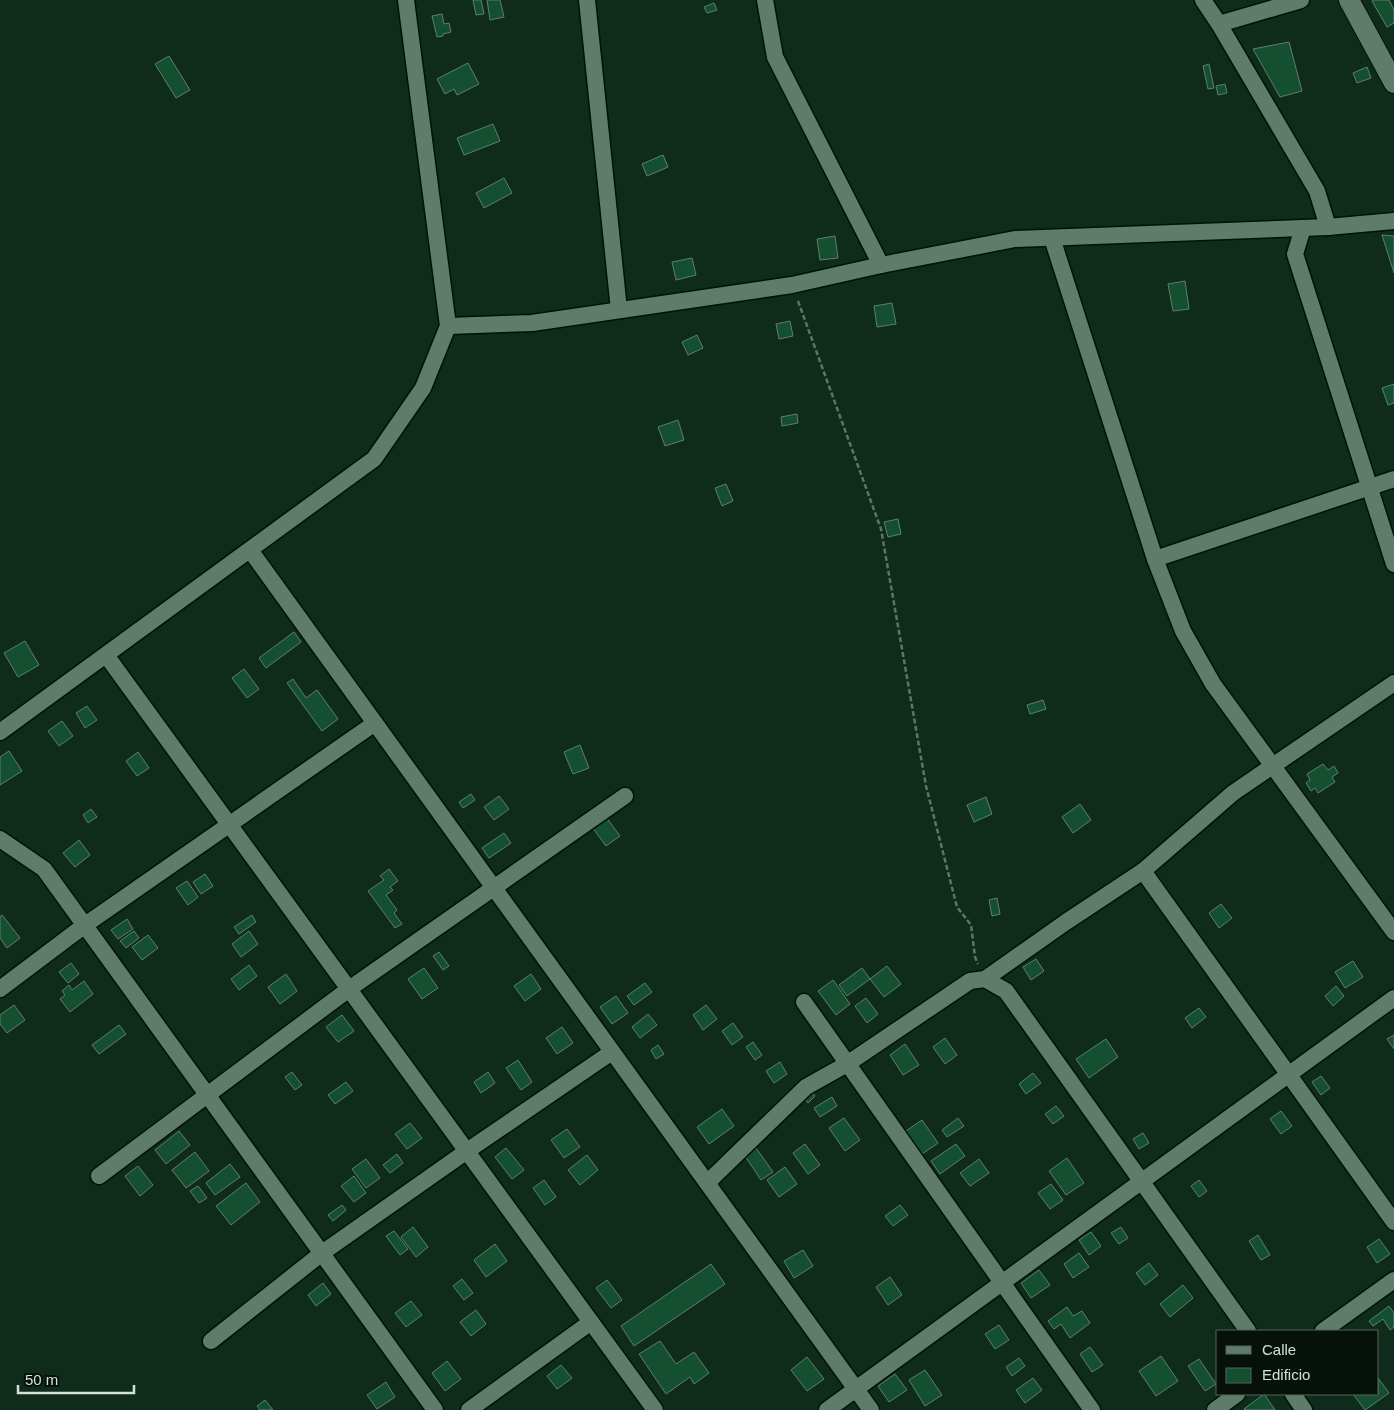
<svg xmlns="http://www.w3.org/2000/svg" width="1394" height="1410" font-family="Arial,sans-serif">
<rect width="100%" height="100%" fill="#0f2b1c"/>
<g fill="#144f32" stroke="#617e6c">
<polygon points="473,0 481,0 484,14 476,15"/>
<polygon points="487,0 500,0 504,17 490,20"/>
<polygon points="1374,0 1389,0 1394,10 1394,23 1387,27 1372,1"/>
<polygon points="714,3 717,10 707,13 704,7"/>
<polygon points="442,14 444,24 449,23 451,32 443,34 443,36 437,37 432,16"/>
<polygon points="1289,42 1302,91 1280,97 1253,49"/>
<polygon points="169,56 190,90 176,98 155,64"/>
<polygon points="468,63 479,84 457,95 454,89 445,94 437,79"/>
<polygon points="1209,64 1214,88 1208,89 1203,66"/>
<polygon points="1367,67 1371,78 1357,83 1353,73"/>
<polygon points="1225,84 1227,93 1218,95 1216,86"/>
<polygon points="493,124 500,141 464,155 457,138"/>
<polygon points="663,155 668,167 647,176 642,164"/>
<polygon points="504,178 512,193 484,208 476,193"/>
<polygon points="1382,235 1394,236 1394,273"/>
<polygon points="835,236 838,258 820,260 817,239"/>
<polygon points="692,258 696,275 676,280 672,262"/>
<polygon points="1185,281 1189,309 1173,311 1168,284"/>
<polygon points="892,303 896,324 877,327 874,306"/>
<polygon points="790,321 793,336 779,339 776,324"/>
<polygon points="697,335 703,348 688,355 682,342"/>
<polygon points="1394,384 1394,403 1388,405 1382,388"/>
<polygon points="797,414 798,423 782,426 781,417"/>
<polygon points="678,420 684,440 665,446 658,427"/>
<polygon points="726,484 733,501 722,506 715,488"/>
<polygon points="898,519 901,534 888,537 884,522"/>
<polygon points="294,632 301,642 266,668 259,658"/>
<polygon points="25,641 39,665 18,677 4,653"/>
<polygon points="244,669 259,689 247,698 232,678"/>
<polygon points="293,679 306,698 317,690 338,719 322,731 287,683"/>
<polygon points="1043,700 1046,709 1030,714 1027,705"/>
<polygon points="87,706 97,720 85,728 76,713"/>
<polygon points="62,721 73,736 59,746 48,731"/>
<polygon points="580,745 589,768 573,774 564,752"/>
<polygon points="9,751 22,771 0,785 0,757"/>
<polygon points="138,752 149,768 137,776 126,761"/>
<polygon points="1323,764 1328,770 1334,766 1338,773 1332,777 1335,782 1318,793 1315,788 1311,791 1306,783 1310,780 1307,774"/>
<polygon points="471,794 475,800 463,808 459,802"/>
<polygon points="499,796 509,809 494,820 484,807"/>
<polygon points="986,797 992,814 974,822 967,805"/>
<polygon points="1080,804 1091,820 1073,833 1062,817"/>
<polygon points="91,809 97,817 88,823 83,815"/>
<polygon points="606,817 620,836 606,846 592,827"/>
<polygon points="504,833 511,843 489,858 482,848"/>
<polygon points="79,840 90,855 75,867 63,853"/>
<polygon points="389,869 398,881 390,887 393,890 386,895 397,910 394,913 402,924 395,928 368,891 384,880 380,876"/>
<polygon points="205,874 213,886 201,894 193,882"/>
<polygon points="187,881 198,897 188,905 176,888"/>
<polygon points="997,898 1000,914 992,916 989,900"/>
<polygon points="1221,904 1232,918 1219,928 1209,913"/>
<polygon points="2,915 20,938 7,948 0,938 0,917"/>
<polygon points="252,915 256,922 239,934 234,927"/>
<polygon points="127,919 133,929 118,939 111,930"/>
<polygon points="134,931 139,938 126,948 120,941"/>
<polygon points="249,931 258,944 241,957 232,944"/>
<polygon points="148,935 158,948 142,960 132,947"/>
<polygon points="439,952 449,966 443,970 433,956"/>
<polygon points="1036,959 1044,971 1031,980 1023,967"/>
<polygon points="1353,961 1363,977 1345,988 1335,972"/>
<polygon points="71,963 79,974 68,983 59,972"/>
<polygon points="249,965 257,976 239,990 231,979"/>
<polygon points="887,966 901,984 884,997 870,979"/>
<polygon points="424,968 438,988 422,999 408,979"/>
<polygon points="862,968 870,979 847,996 839,985"/>
<polygon points="286,974 297,991 280,1004 268,987"/>
<polygon points="531,974 541,989 525,1001 514,986"/>
<polygon points="833,980 850,1004 836,1015 818,991"/>
<polygon points="84,981 93,994 70,1012 60,999 65,995 62,991 69,985 72,990"/>
<polygon points="645,983 652,992 634,1005 627,996"/>
<polygon points="1336,986 1344,996 1333,1006 1325,996"/>
<polygon points="616,996 628,1013 612,1024 600,1007"/>
<polygon points="866,998 878,1014 867,1023 855,1006"/>
<polygon points="14,1005 25,1020 7,1033 0,1024 0,1015"/>
<polygon points="706,1005 717,1019 703,1030 693,1015"/>
<polygon points="1199,1008 1206,1017 1192,1028 1185,1018"/>
<polygon points="648,1014 657,1025 640,1038 632,1027"/>
<polygon points="342,1015 354,1031 338,1042 326,1027"/>
<polygon points="733,1023 743,1037 732,1045 722,1031"/>
<polygon points="119,1025 126,1034 99,1054 92,1045"/>
<polygon points="562,1027 573,1043 557,1054 546,1038"/>
<polygon points="1394,1035 1394,1049 1387,1039"/>
<polygon points="945,1038 957,1055 945,1064 933,1047"/>
<polygon points="1106,1039 1118,1057 1089,1078 1076,1059"/>
<polygon points="753,1042 762,1055 755,1060 746,1047"/>
<polygon points="905,1044 919,1065 903,1075 890,1055"/>
<polygon points="658,1045 664,1054 656,1059 651,1050"/>
<polygon points="518,1060 532,1082 521,1090 506,1068"/>
<polygon points="780,1062 787,1074 774,1083 766,1071"/>
<polygon points="292,1072 302,1085 295,1090 285,1077"/>
<polygon points="488,1072 495,1083 481,1093 474,1082"/>
<polygon points="1033,1073 1041,1083 1026,1094 1019,1084"/>
<polygon points="1321,1076 1330,1088 1321,1095 1312,1082"/>
<polygon points="346,1082 353,1091 335,1104 328,1095"/>
<polygon points="811,1091 815,1096 808,1103 804,1098"/>
<polygon points="832,1097 837,1106 820,1117 814,1108"/>
<polygon points="1056,1106 1064,1116 1053,1124 1045,1114"/>
<polygon points="722,1109 734,1126 709,1144 697,1127"/>
<polygon points="1281,1111 1292,1126 1281,1134 1270,1119"/>
<polygon points="844,1118 860,1140 845,1151 829,1128"/>
<polygon points="958,1118 964,1126 947,1137 942,1130"/>
<polygon points="922,1120 938,1143 922,1154 906,1131"/>
<polygon points="410,1123 422,1138 407,1149 395,1134"/>
<polygon points="567,1129 580,1147 564,1158 551,1140"/>
<polygon points="179,1131 190,1145 166,1164 155,1150"/>
<polygon points="1143,1133 1149,1143 1139,1149 1133,1139"/>
<polygon points="805,1144 820,1165 808,1174 793,1153"/>
<polygon points="956,1144 965,1156 940,1174 931,1161"/>
<polygon points="506,1148 524,1170 512,1179 495,1157"/>
<polygon points="756,1148 773,1172 761,1180 745,1156"/>
<polygon points="195,1152 209,1171 186,1188 172,1170"/>
<polygon points="397,1154 403,1163 390,1173 383,1165"/>
<polygon points="587,1155 598,1170 580,1185 568,1170"/>
<polygon points="1067,1158 1084,1183 1066,1195 1049,1171"/>
<polygon points="366,1159 380,1178 366,1188 352,1169"/>
<polygon points="979,1159 989,1173 970,1186 960,1173"/>
<polygon points="230,1164 240,1177 215,1195 206,1183"/>
<polygon points="138,1166 153,1185 140,1196 125,1176"/>
<polygon points="785,1167 797,1184 779,1197 767,1180"/>
<polygon points="354,1176 366,1193 354,1202 341,1186"/>
<polygon points="544,1180 556,1197 545,1205 533,1188"/>
<polygon points="1199,1180 1207,1191 1199,1197 1191,1186"/>
<polygon points="246,1183 260,1202 231,1225 216,1206"/>
<polygon points="1051,1184 1063,1200 1050,1209 1038,1193"/>
<polygon points="198,1186 207,1198 199,1203 190,1191"/>
<polygon points="342,1205 346,1210 333,1221 328,1215"/>
<polygon points="900,1205 908,1215 893,1226 885,1216"/>
<polygon points="413,1227 428,1247 416,1257 401,1237"/>
<polygon points="1121,1227 1128,1238 1119,1244 1111,1233"/>
<polygon points="394,1231 408,1249 400,1255 386,1236"/>
<polygon points="1091,1232 1101,1246 1089,1255 1079,1240"/>
<polygon points="1258,1235 1270,1255 1261,1260 1249,1241"/>
<polygon points="1379,1239 1390,1254 1377,1263 1367,1247"/>
<polygon points="495,1244 507,1261 486,1277 474,1260"/>
<polygon points="803,1250 813,1266 794,1278 784,1261"/>
<polygon points="1079,1253 1089,1267 1073,1278 1064,1264"/>
<polygon points="1149,1263 1158,1275 1145,1285 1136,1273"/>
<polygon points="711,1264 725,1284 634,1346 621,1326"/>
<polygon points="1039,1270 1050,1285 1031,1298 1021,1283"/>
<polygon points="890,1277 902,1295 888,1305 876,1287"/>
<polygon points="462,1279 473,1293 464,1300 453,1286"/>
<polygon points="607,1280 622,1300 611,1308 596,1288"/>
<polygon points="323,1283 331,1294 316,1306 308,1295"/>
<polygon points="1183,1285 1193,1298 1170,1317 1160,1304"/>
<polygon points="411,1301 422,1315 406,1327 395,1313"/>
<polygon points="1389,1306 1394,1313 1394,1327 1390,1330 1383,1319 1373,1326 1369,1321"/>
<polygon points="1067,1307 1073,1316 1082,1311 1090,1323 1070,1338 1061,1324 1054,1329 1048,1321"/>
<polygon points="476,1310 486,1324 471,1336 460,1322"/>
<polygon points="999,1325 1009,1340 995,1349 985,1334"/>
<polygon points="660,1341 676,1364 694,1352 709,1373 694,1384 690,1377 666,1394 639,1354"/>
<polygon points="1090,1347 1103,1365 1092,1372 1080,1354"/>
<polygon points="1161,1356 1178,1381 1156,1396 1139,1371"/>
<polygon points="807,1357 824,1379 807,1391 791,1370"/>
<polygon points="1019,1358 1025,1366 1012,1376 1006,1367"/>
<polygon points="1199,1359 1216,1384 1205,1391 1188,1366"/>
<polygon points="447,1361 461,1379 445,1391 432,1373"/>
<polygon points="561,1365 572,1378 557,1389 547,1376"/>
<polygon points="925,1370 942,1395 925,1406 909,1380"/>
<polygon points="895,1374 907,1390 889,1402 878,1386"/>
<polygon points="1033,1378 1042,1390 1025,1403 1016,1390"/>
<polygon points="1378,1378 1389,1393 1365,1410 1353,1394 1378,1394"/>
<polygon points="386,1382 395,1397 377,1409 367,1395"/>
<polygon points="1264,1394 1275,1410 1245,1410 1244,1409"/>
<polygon points="265,1400 273,1410 260,1410 257,1406"/>
</g>
<g fill="none" stroke-linecap="round" stroke-linejoin="round">
<defs>
<g id="minor">
<polyline points="587,0 619,310"/>
<polyline points="765,0 775,57 881,265"/>
<polyline points="1203,0 1219,24 1317,191 1328,227"/>
<polyline points="1219,24 1301,0"/>
<polyline points="1303,228 1295,254 1394,564"/>
<polyline points="1052,238 1155,559 1183,631 1213,684 1394,932"/>
<polyline points="448,326 532,323 792,285 881,265 1015,239 1328,227 1394,221"/>
<polyline points="250,550 871,1410"/>
<polyline points="1155,559 1394,479"/>
<polyline points="106,655 655,1410"/>
<polyline points="0,732 374,459 423,388 448,326 406,0"/>
<polyline points="0,839 44,869 435,1410"/>
<polyline points="1143,871 1394,1222"/>
<polyline points="985,979 1066,922 1143,871 1233,793 1394,683"/>
<polyline points="0,989 85,925 375,723"/>
<polyline points="804,1002 1092,1410"/>
<polyline points="99,1176 349,989 625,796"/>
<polyline points="707,1183 806,1087 847,1064 970,981 985,979 1006,991 1248,1331"/>
<polyline points="1323,1331 1394,1280"/>
<polyline points="211,1341 322,1253 467,1151 612,1052"/>
<polyline points="1293,1394 1304,1410"/>
<polyline points="469,1410 591,1322"/>
<polyline points="827,1410 1394,998"/>
<polyline points="1215,1410 1237,1394"/>
</g>
<polyline id="tertiary" points="1349,0 1394,83"/>
</defs>
<use href="#minor" stroke="#001306" stroke-width="19"/>
<use href="#tertiary" stroke="#001306" stroke-width="22"/>
<polyline stroke="#5d7467" stroke-width="2.5" stroke-dasharray="5 2.5" stroke-linecap="butt" points="798,301 881,529 926,786 957,907 971,925 975,957 978,964"/>
<use href="#minor" stroke="#5f7c6a" stroke-width="16"/>
<use href="#tertiary" stroke="#5f7c6a" stroke-width="20"/>
</g>
<rect x="1216" y="1330" width="162" height="65" fill="#06110a" stroke="#57645c"/>
<rect x="1226" y="1346" width="25" height="8" fill="#5f7c6a" stroke="#57645c"/>
<text x="1262" y="1355" font-size="15" fill="#d1e1d7">Calle</text>
<rect x="1226" y="1368" width="25" height="15" fill="#144f32" stroke="#57645c"/>
<text x="1262" y="1380" font-size="15" fill="#d1e1d7">Edificio</text>
<path d="M18 1385v8h116v-8" fill="none" stroke="#d1e1d7" stroke-width="2.5"/>
<text x="25" y="1385" font-size="15" fill="#d1e1d7" stroke="#06110a" stroke-width="4" paint-order="stroke">50 m</text>
</svg>
